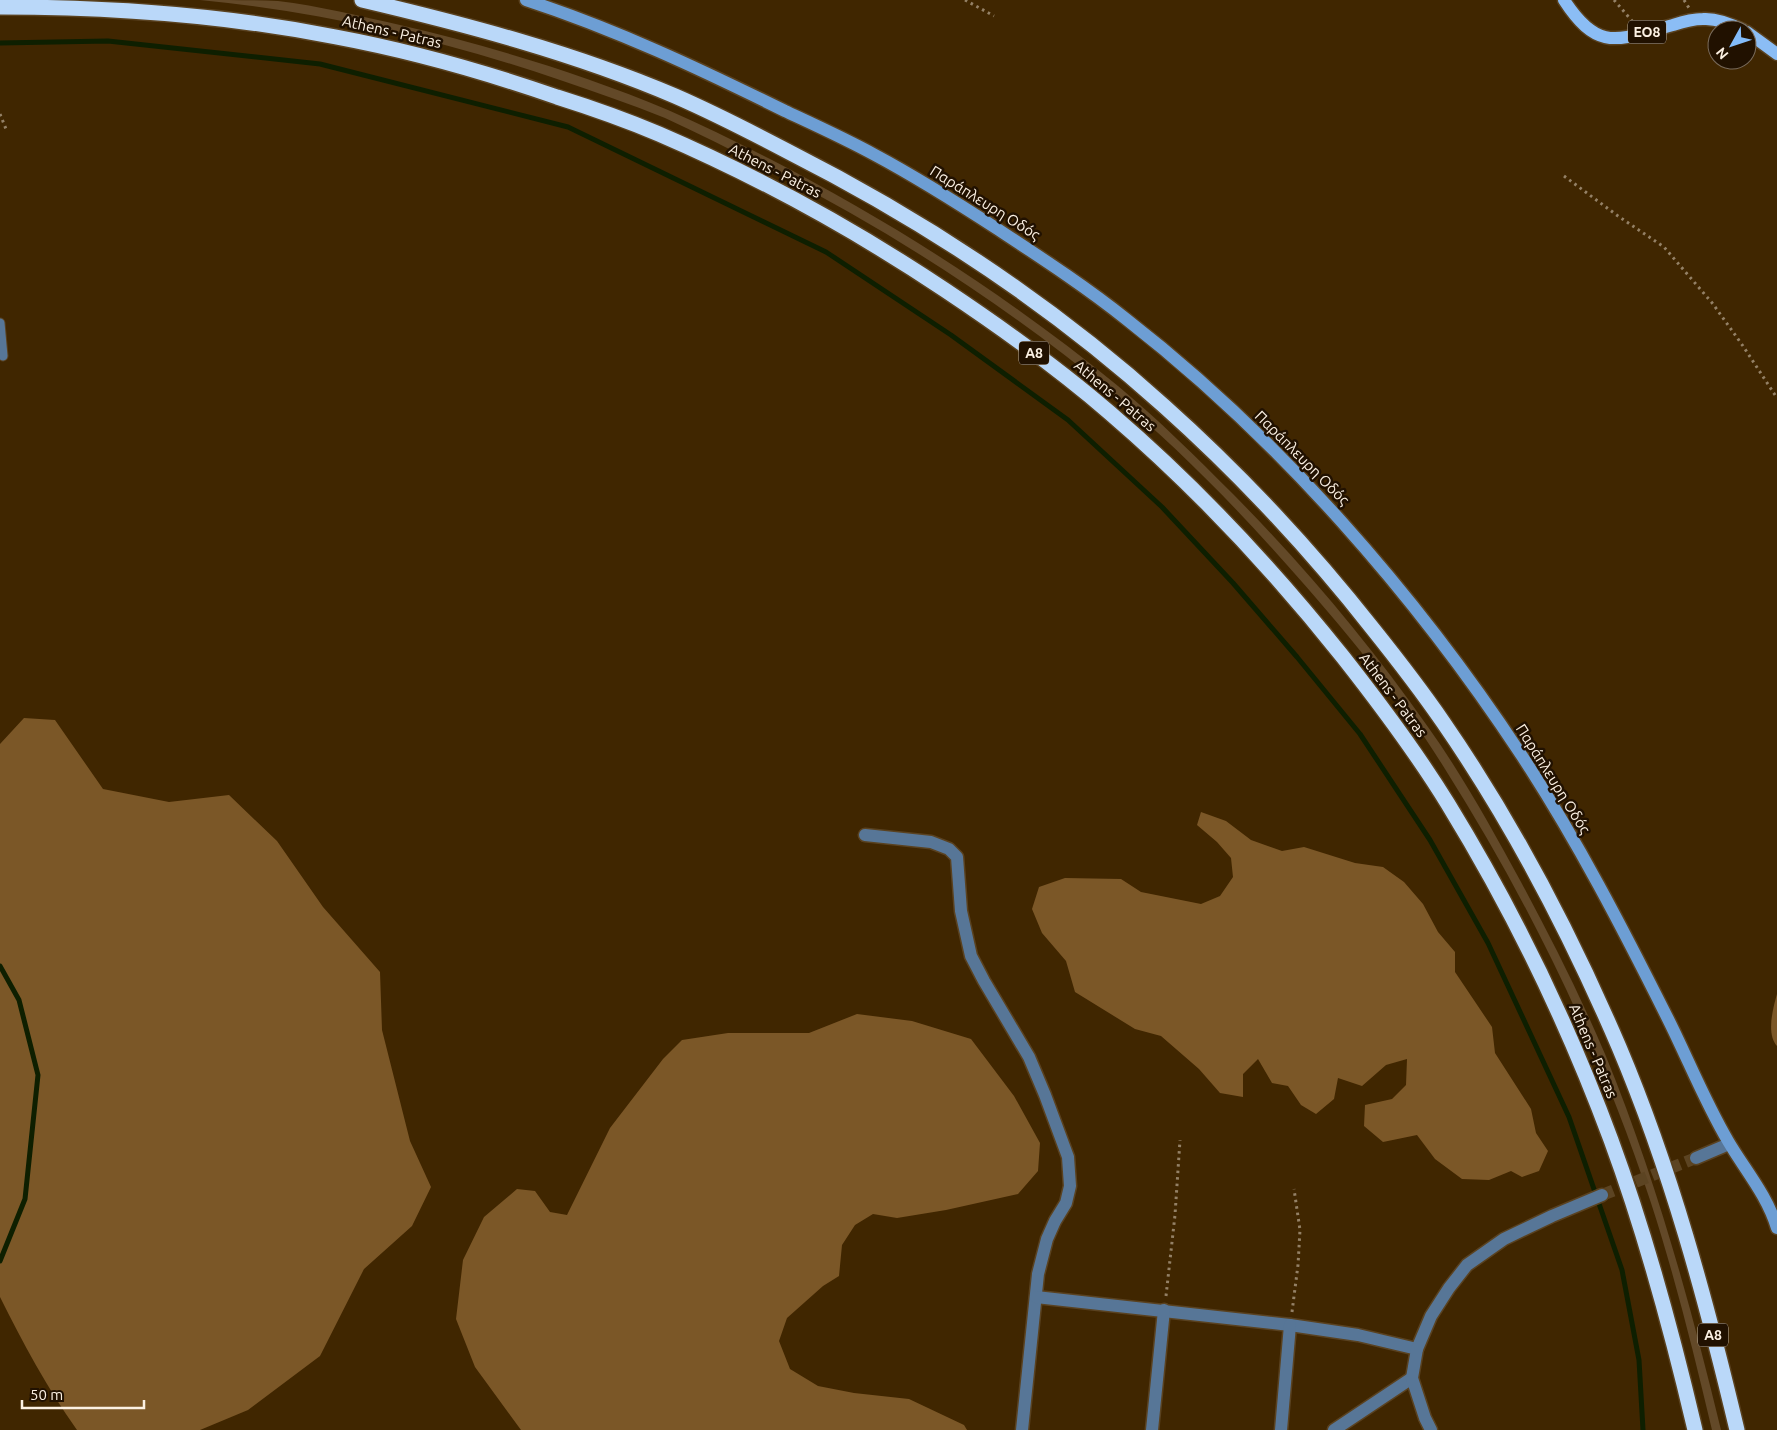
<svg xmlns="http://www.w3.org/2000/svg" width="1777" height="1430" font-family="Ubuntu,sans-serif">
<rect width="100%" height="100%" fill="#402600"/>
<path fill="#634928" d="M200 0C226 0 253 0 278 1 319 6 360 16 400 25 490 46 583 74 668 110 703 125 736 142 770 159 894 223 1009 297 1118 386 1159 420 1196 457 1233 494 1304 566 1370 644 1428 727 1463 776 1492 829 1521 882 1551 938 1580 995 1605 1054 1655 1176 1690 1302 1721 1430H1712C1694 1354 1675 1277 1651 1203 1601 1050 1531 905 1445 769 1400 696 1344 629 1287 565 1233 504 1175 445 1112 393 1008 307 895 234 775 172 739 154 702 135 665 118 630 104 595 92 560 80 443 40 323 12 200 0Z"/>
<g fill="#7b5727">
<path d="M24 718 55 720 103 789 169 802 229 795 277 841 323 907 380 972 382 1030 410 1141 431 1187 412 1226 364 1269 320 1356 248 1410 200 1430H77C47 1388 23 1343 0 1297V744Z"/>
<polygon points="1201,812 1226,821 1251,840 1282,851 1304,847 1355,863 1383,867 1404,882 1423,904 1438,932 1455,952 1455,972 1492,1027 1495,1053 1531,1109 1536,1133 1548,1151 1539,1171 1522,1177 1511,1171 1489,1180 1462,1179 1435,1159 1417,1135 1383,1142 1364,1126 1365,1105 1392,1099 1406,1085 1407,1059 1386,1065 1362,1086 1338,1078 1334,1099 1316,1114 1301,1105 1288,1086 1272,1083 1258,1059 1243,1074 1243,1097 1220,1093 1199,1069 1161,1036 1135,1029 1075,992 1066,961 1042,933 1032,909 1039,887 1065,878 1121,879 1141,892 1201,904 1220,896 1233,877 1231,858 1217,842 1197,825"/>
<path d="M1777 994V1046C1766 1034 1773 1008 1777 994Z"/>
<polygon points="857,1014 912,1021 971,1039 1014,1096 1040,1143 1038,1171 1018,1194 946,1210 897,1218 873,1214 855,1225 842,1245 839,1276 823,1286 787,1318 779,1341 790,1369 818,1386 854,1393 909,1399 964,1425 967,1430 521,1430 475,1367 456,1319 463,1260 484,1217 517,1189 535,1191 550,1212 567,1215 610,1128 663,1059 682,1040 728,1033 809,1033"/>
</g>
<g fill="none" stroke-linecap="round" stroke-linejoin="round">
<g stroke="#0e1f00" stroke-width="5">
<polyline points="0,43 108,41 320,64 568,127 826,252 951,335 1068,420 1162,507 1233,583 1297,657 1360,734 1430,840 1488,943 1569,1117 1622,1270 1639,1360 1643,1430"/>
<polyline points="0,966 19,1000 38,1075 25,1199 0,1261"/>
</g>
<polyline stroke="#5c4422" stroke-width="12" stroke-dasharray="12 6" stroke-linecap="butt" points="1602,1195 1696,1158"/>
<defs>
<polyline id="lane" points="0,323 3,356"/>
<g id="street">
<polyline points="865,835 931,842 949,849 957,857 961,911 971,956 984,981 1029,1057 1045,1095 1068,1157 1070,1186 1066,1203 1055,1221 1047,1239 1038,1274 1022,1430"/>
<polyline points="1696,1158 1729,1144"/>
<polyline points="1036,1297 1290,1325 1358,1335 1417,1349"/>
<polyline points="1152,1430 1164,1310"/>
<polyline points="1281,1430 1290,1325"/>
<polyline points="1334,1430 1412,1378"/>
<polyline points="1431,1430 1425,1418 1412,1378 1417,1349 1431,1316 1449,1288 1467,1265 1504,1239 1552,1216 1602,1195"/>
</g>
<path id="secondary" d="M526 0C615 29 700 69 785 111 815 125 846 139 875 155 918 178 959 204 999 230 1043 259 1086 287 1126 319 1279 438 1416 595 1522 756 1577 840 1623 929 1668 1019 1688 1059 1705 1102 1728 1141 1745 1170 1767 1195 1777 1228"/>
<g id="primary">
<path d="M1564 0C1599 54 1619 39 1673 25 1682 22 1692 19 1703 19 1716 18 1731 24 1743 30"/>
<polyline points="1747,32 1777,54"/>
</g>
<g id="highway">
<path d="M362 0C468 25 574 53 675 96 714 113 751 132 789 152 923 220 1052 305 1164 406 1240 474 1310 549 1373 629 1397 659 1421 690 1443 722 1512 822 1571 935 1619 1047 1671 1170 1706 1300 1737 1430"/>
<path d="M0 7C113 7 225 15 336 37 411 51 485 72 557 97 592 108 626 120 659 134 759 177 855 230 945 290 1002 328 1058 368 1110 413 1195 486 1273 569 1343 657 1380 704 1416 752 1448 804 1513 910 1568 1024 1611 1140 1646 1235 1672 1332 1695 1430"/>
</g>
</defs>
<use href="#lane" stroke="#5a4220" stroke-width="11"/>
<use href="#street" stroke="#5a4220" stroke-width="15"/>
<use href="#secondary" stroke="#5a4220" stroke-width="15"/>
<use href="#primary" stroke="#5a4220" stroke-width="15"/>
<use href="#highway" stroke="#5a4220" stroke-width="18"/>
<g stroke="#948166" stroke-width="3" stroke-dasharray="2.5 4" stroke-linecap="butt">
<polyline points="965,0 994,16"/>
<polyline points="1614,0 1633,22"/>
<polyline points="1684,0 1689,8"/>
<polyline points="0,114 6,129"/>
<polyline points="1564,176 1618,216 1664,247 1713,304 1743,346 1777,398"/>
<polyline points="1166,1296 1175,1215 1180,1140"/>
<polyline points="1292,1312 1298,1265 1300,1230 1294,1189"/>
</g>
<use href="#lane" stroke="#577697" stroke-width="9"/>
<use href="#street" stroke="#577697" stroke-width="12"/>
<use href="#secondary" stroke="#6d9ed4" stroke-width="12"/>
<use href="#primary" stroke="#8bbdf5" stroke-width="12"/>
<use href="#highway" stroke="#bad8f9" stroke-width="15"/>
</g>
<g text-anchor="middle" stroke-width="5" stroke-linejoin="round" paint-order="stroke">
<g fill="#211100" stroke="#baae9f" stroke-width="1">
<rect x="1628" y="20.5" width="38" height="23" rx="4"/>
<rect x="1019" y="341.5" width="30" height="23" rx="4"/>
<rect x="1698" y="1323.5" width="30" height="23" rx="4"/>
</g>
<g font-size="14" font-weight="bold" fill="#fcf1e3">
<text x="1647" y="37">ΕΟ8</text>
<text x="1034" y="358">Α8</text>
<text x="1713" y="1340">Α8</text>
</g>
<g font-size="15" fill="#fcf1e3" stroke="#211100">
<text transform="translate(392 32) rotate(13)" y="5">Athens - Patras</text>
<text transform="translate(775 171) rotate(27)" y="5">Athens - Patras</text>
<text transform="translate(985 203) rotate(32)" y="5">Παράπλευρη Οδός</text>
<text transform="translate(1115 396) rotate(40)" y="5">Athens - Patras</text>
<text transform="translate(1302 458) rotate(45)" y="5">Παράπλευρη Οδός</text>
<text transform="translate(1393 695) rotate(53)" y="5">Athens - Patras</text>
<text transform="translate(1553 779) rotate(58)" y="5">Παράπλευρη Οδός</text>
<text transform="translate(1593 1051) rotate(67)" y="5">Athens - Patras</text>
</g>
</g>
<g transform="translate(1732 45) rotate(230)"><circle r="24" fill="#211100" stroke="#796b5b"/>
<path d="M0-4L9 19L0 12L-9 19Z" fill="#83bcfa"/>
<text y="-8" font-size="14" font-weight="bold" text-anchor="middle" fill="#fcf1e3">N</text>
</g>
<path d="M22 1400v8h122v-8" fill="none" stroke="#fcf1e3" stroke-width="2.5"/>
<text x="30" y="1400" font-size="15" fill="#fcf1e3" stroke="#211100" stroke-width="4" paint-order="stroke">50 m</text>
</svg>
